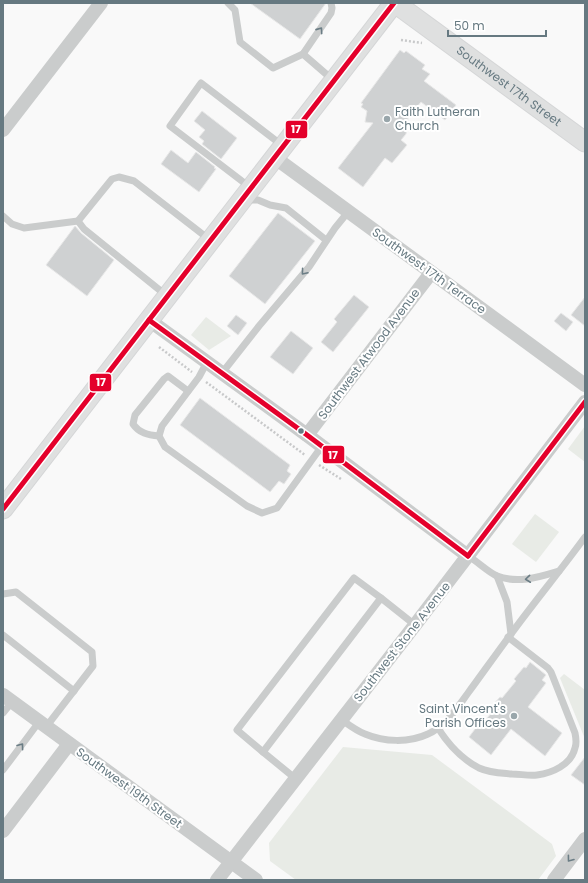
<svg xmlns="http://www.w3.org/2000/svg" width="588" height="883" font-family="Poppins,sans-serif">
<rect width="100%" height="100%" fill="#f9f9f9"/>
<g fill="#e8ebe6">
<polygon points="206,317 231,336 209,350 191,335"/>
<polygon points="585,426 585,462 568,449"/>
<polygon points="535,514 559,532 536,562 512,544"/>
<polygon points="564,674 585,690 585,739 560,678"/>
<polygon points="343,747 432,755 552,844 556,856 538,880 296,880 270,861 269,843"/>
</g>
<g fill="#cfd1d2" stroke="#e8e8e8">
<polygon points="250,3 326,3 300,39"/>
<polygon points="400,50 404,53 406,51 425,65 422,69 430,74 424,81 456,105 445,120 421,102 408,118 406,134 401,140 407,145 392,163 385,158 363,187 338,168 373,123 365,122 367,111 361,107 363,104 361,103"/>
<polygon points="202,111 237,138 221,159 202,144 204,141 199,137 205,130 194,121"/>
<polygon points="171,150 188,163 196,152 215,167 214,168 216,169 199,192 161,164"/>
<polygon points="278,213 315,241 265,304 229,276"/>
<polygon points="75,226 81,233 114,260 87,296 46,265"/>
<polygon points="354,295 369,307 333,352 321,342 337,322 334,319"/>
<polygon points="585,297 585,326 571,315"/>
<polygon points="561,313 573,322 566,331 554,321"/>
<polygon points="236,315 247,323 238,335 227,326"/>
<polygon points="291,331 313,348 293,374 270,357"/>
<polygon points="200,398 290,465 287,471 291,474 284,484 279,481 270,492 180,425"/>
<polygon points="530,662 546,675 542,680 546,683 528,707 562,733 545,756 511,729 491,755 469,737 478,725 480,727 496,707 493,705 500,697 502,698 516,681 514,679 524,667 526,668"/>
<polygon points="585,757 585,785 571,775"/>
</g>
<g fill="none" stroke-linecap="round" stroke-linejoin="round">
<defs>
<g id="secondary">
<path id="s1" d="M395 3 585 142"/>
<polyline points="3,509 394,3"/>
</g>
</defs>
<use href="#secondary" stroke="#d5d6d7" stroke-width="21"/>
<g stroke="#c8c9ca" stroke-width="2.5" stroke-dasharray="2 2" stroke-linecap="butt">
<polyline points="401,40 422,43"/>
<polyline points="159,347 192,372"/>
<polyline points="206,382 305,455"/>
<polyline points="319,465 341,479"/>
</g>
<g stroke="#cacccc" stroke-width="7">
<polyline points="228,3 235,10 240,42 273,68 303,54 331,13 332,8 331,3"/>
<polyline points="303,54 333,80"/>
<polyline points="251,188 170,126 201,83 283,146"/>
<polyline points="245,200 258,200 270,205 286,208 326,240"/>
<polyline points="3,216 12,224 24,228 78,221"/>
<polyline points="167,296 84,229 78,221 112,179 119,177 134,181 210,240"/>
<polyline points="207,362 199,377 162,426 159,436 165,447 247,506 262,513 277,508 322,446"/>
<polyline points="222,373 259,326 309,267 335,228 348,212"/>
<path d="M159 436C148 435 139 433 133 424L135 415 164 379 168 376 188 391"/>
<path d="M468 556C477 561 488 572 497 576 518 584 539 577 559 571"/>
<polyline points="497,576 507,602 511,634"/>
<polyline points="3,594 16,592 92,652 93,666 46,727"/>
<polyline points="3,635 74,691"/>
<polyline points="3,713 12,702"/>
<path d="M342 720C349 725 357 731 365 734 384 742 409 743 428 734 445 727 457 708 468 693 482 674 496 654 511 634 535 601 561 570 585 537"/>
<path d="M438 728C448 744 462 759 479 768 490 773 501 773 512 774 520 774 529 776 537 775 552 773 571 765 575 748 577 743 576 738 575 733L551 672 548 668 508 637"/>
<polyline points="263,752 237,730 354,578 381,598"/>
<polyline points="3,770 39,722"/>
<polyline points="296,779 263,752 381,598 415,625"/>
</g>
<g stroke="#cacccc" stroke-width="14">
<polyline points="3,130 101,3"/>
<polyline points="274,157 585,385"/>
<polyline points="149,320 307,435 468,556"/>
<polyline points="307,435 431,273"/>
<polyline points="3,695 256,880"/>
<polyline points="3,831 69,744"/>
<polyline points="217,880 415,625 585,402"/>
<polyline points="554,880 585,839"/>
</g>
<use href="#secondary" stroke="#dfe0e0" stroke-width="19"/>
<defs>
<g id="bus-1">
<polyline points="149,320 307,435 468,556"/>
<polyline points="3,509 394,3"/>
<polyline points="468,556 585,402"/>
</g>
</defs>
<use href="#bus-1" stroke="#fff" stroke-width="8"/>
<use href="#bus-1" stroke="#e4002b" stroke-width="5"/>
</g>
<defs><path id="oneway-chevron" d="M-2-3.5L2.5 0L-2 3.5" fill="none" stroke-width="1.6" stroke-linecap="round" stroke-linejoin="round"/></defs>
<g stroke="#6b7d85">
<use href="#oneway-chevron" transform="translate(320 30) rotate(-55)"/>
<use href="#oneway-chevron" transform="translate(304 272) rotate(130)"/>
<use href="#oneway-chevron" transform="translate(528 579) rotate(174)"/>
<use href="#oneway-chevron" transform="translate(21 746) rotate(-53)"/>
<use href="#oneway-chevron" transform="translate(570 859) rotate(127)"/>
</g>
<g fill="#99a6ab" stroke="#fff" stroke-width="1.5">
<circle cx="387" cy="119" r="4"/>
<circle cx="514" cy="716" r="4"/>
</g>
<circle fill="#667981" stroke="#fff" stroke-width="1.5" cx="301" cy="431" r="3.5"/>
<g text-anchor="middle" stroke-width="4" stroke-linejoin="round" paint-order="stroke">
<g font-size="12" fill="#667981" stroke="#fff">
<text dy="4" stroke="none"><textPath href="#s1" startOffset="141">Southwest 17th Street</textPath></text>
<text transform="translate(429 271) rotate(36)" y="4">Southwest 17th Terrace</text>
<text transform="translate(369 354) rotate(-53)" y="4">Southwest Atwood Avenue</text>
<text transform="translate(402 642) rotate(-52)" y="4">Southwest Stone Avenue</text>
<text transform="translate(129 788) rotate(36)" y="4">Southwest 19th Street</text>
</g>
<g font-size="12" fill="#667981" stroke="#fff" text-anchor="start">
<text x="395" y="116">Faith Lutheran<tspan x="395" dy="14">Church</tspan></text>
<text x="506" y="713" text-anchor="end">Saint Vincent's<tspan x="506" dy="14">Parish Offices</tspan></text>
</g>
</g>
<g stroke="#fff" stroke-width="1.5">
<rect x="285" y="120" width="23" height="19" rx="4" fill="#e4002b"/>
<rect x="89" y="373" width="23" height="19" rx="4" fill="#e4002b"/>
<rect x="322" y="445" width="23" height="19" rx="4" fill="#e4002b"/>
</g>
<g font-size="11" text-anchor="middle" font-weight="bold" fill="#fff">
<text x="296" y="133">17</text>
<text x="101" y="386">17</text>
<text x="333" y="459">17</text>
</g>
<rect width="588" height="883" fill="none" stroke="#667981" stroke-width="8"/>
<path d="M448 30v6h98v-6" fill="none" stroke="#667981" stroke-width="2"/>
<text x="454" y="30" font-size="12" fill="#667981" stroke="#ffffff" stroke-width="3" paint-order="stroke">50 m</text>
</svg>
